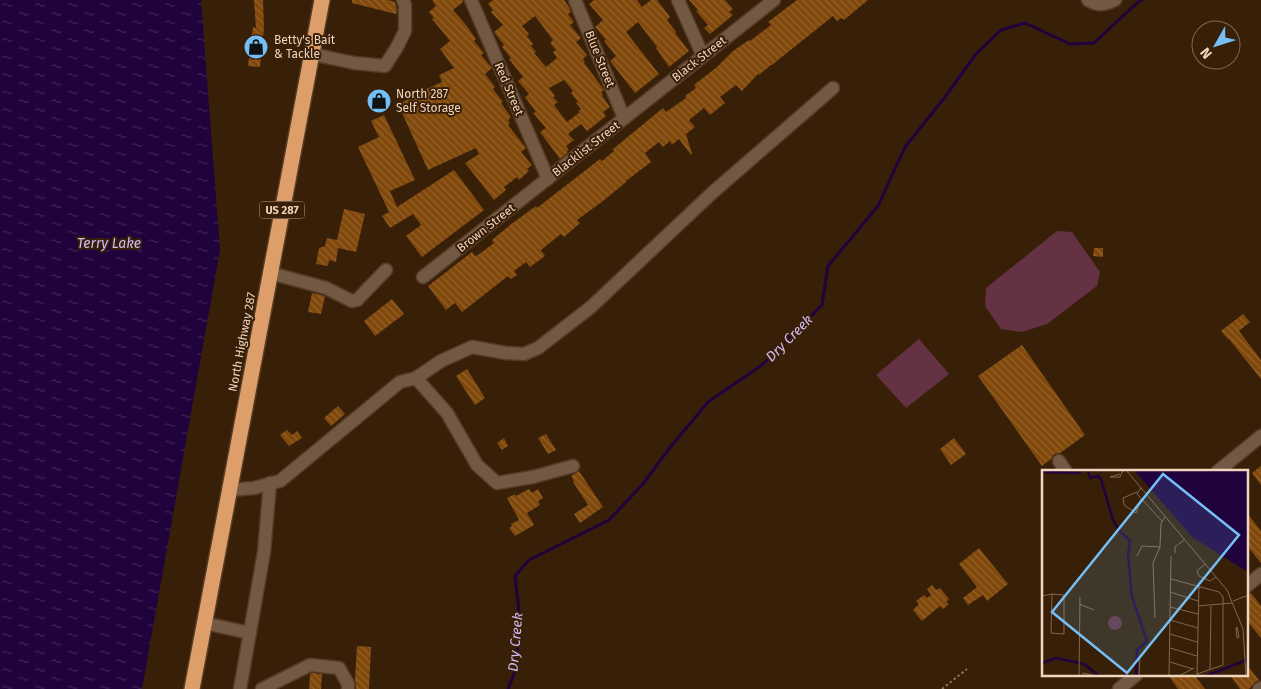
<svg xmlns="http://www.w3.org/2000/svg" width="1261" height="689" font-family="'Fira Sans',sans-serif">
<defs>
<pattern id="water-ripples" width="26" height="14" patternUnits="userSpaceOnUse" patternTransform="scale(1.25)"><rect width="26" height="14" fill="#20023c"/><path d="M2 4q2-2 4 0t4 0M15 11q2-2 4 0t4 0" fill="none" stroke="#412656"/></pattern>
<pattern id="building-back-hatch" width="6" height="6" patternUnits="userSpaceOnUse" patternTransform="scale(1.25)"><rect width="6" height="6" fill="#80480a"/><path d="M-1 5l2 2M0 0l6 6M5-1l2 2" fill="none" stroke="#92622c"/></pattern>
</defs>
<rect width="100%" height="100%" fill="#381f08"/>
<g fill="#643242">
<polygon points="1057,231 1072,232 1100,272 1097,286 1047,324 1022,332 1001,329 985,306 986,288"/>
<polygon points="919,339 949,374 906,408 876,375"/>
</g>
<polygon fill="url(#water-ripples)" points="0,0 201,0 220,250 142,689 0,689"/>
<g fill="none" stroke-linecap="round" stroke-linejoin="round">
<polyline stroke="#20023c" stroke-width="3" points="508,689 516,669 520,621 515,576 529,560 609,520 643,484 668,450 708,402 762,365 822,305 828,266 878,206 905,147 945,97 976,54 1001,30 1025,23 1070,44 1094,43 1138,2 1142,0"/>
</g>
<g fill="url(#building-back-hatch)" fill-rule="evenodd">
<polygon points="254,0 263,0 264,28 260,67 248,66 253,27 256,28"/>
<polygon points="352,0 388,0 395,2 397,11 396,14 352,3"/>
<polygon points="432,0 463,0 463,2 453,10 466,25 476,39 474,41 484,53 481,55 492,68 485,74 495,87 493,89 503,102 501,103 511,117 508,120 510,123 508,125 526,148 521,152 532,165 527,169 529,171 519,180 517,177 504,187 506,190 494,200 465,163 479,154 476,148 428,170 398,104 420,94 420,92 442,82 439,75 454,68 440,49 450,41 432,19 434,18 429,12 436,6"/>
<path d="M493 0H564L569 7 571 12 568 14 574 22 570 25 581 38 576 42 587 55 583 59 585 62 584 63 602 87 604 90 601 92 603 95 602 96 610 107 603 112 606 116 587 131 581 124 568 134 574 140 566 146 569 150 567 151 568 152 560 159 540 132 546 128 533 113 536 112 525 97 529 94 518 81 523 77 509 59 511 58 502 47 504 45 494 32 503 25 491 12 493 10 488 4ZM535 16 553 40 550 43 556 50 553 52 557 58 546 67 534 53 536 52 531 46 533 44 527 36 529 34 522 26ZM564 80 573 91 571 93 578 102 576 103 581 109 578 111 580 112 567 122 554 105 558 102 553 97 555 96 549 88Z"/>
<polygon points="594,0 637,0 642,7 651,0 657,0 670,17 667,20 676,32 675,33 689,51 669,67 656,48 657,47 638,22 626,32 659,74 635,93 610,61 616,56 604,41 606,40 595,27 603,20 589,4"/>
<polygon points="689,0 725,0 733,9 729,12 733,15 710,34 704,28 708,25 696,11 698,10"/>
<polygon points="797,0 868,0 844,20 842,18 837,21 833,16 772,65 771,65 759,75 758,74 742,91 736,85 720,97 725,103 710,115 704,108 689,120 695,127 686,134 692,154 691,155 679,139 672,145 670,141 663,147 659,142 645,153 651,162 626,181 626,182 603,201 577,220 580,223 564,237 561,234 541,250 545,256 530,267 526,262 514,271 517,275 511,279 508,276 462,312 455,303 446,310 428,286 472,252 475,256 478,255 494,243 492,240 510,225 536,206 537,208 600,159 602,161 614,151 613,149 663,108 666,112 686,98 685,96 696,88 694,85 717,67 733,51 749,40 750,41 771,25 768,22"/>
<polygon points="384,115 415,180 390,191 397,207 454,170 484,210 422,257 406,236 421,225 413,214 390,228 382,216 389,212 358,147 379,137 371,121"/>
<polygon points="344,209 365,214 356,252 338,248 336,262 329,260 328,266 316,264 319,248 325,246 327,238 337,240"/>
<polygon points="1094,248 1103,248 1103,257 1093,256"/>
<polygon points="312,293 325,296 321,314 308,312"/>
<polygon points="392,299 404,314 375,336 364,321"/>
<polygon points="1243,314 1250,322 1239,331 1261,360 1261,379 1229,339 1228,339 1221,331"/>
<polygon points="1022,345 1085,435 1060,453 1054,454 1051,459 1042,466 978,376"/>
<polygon points="467,369 485,398 475,405 456,376"/>
<polygon points="338,406 345,414 331,426 324,418"/>
<polygon points="287,430 292,435 297,431 302,438 289,446 280,435"/>
<polygon points="546,434 556,450 548,454 538,438"/>
<polygon points="504,438 508,446 502,450 497,443"/>
<polygon points="954,438 966,454 951,465 940,449"/>
<polygon points="1261,466 1261,485 1252,473"/>
<polygon points="579,471 603,507 580,523 574,514 588,505 573,482 574,481 571,476"/>
<polygon points="529,489 532,493 538,489 543,498 538,501 540,505 527,513 534,525 515,536 509,528 512,526 511,524 519,520 507,498 515,494 516,496"/>
<polygon points="1247,513 1261,531 1261,563 1247,546"/>
<polygon points="979,548 1008,584 987,601 983,595 968,605 963,598 977,587 959,564"/>
<polygon points="932,585 936,590 940,588 949,599 946,602 949,604 943,609 940,606 922,621 913,610 919,604 916,601 924,595 927,598 931,595 927,589"/>
<polygon points="1251,593 1261,606 1261,638 1247,621 1247,594"/>
<polygon points="357,646 371,647 369,689 356,689 355,680"/>
<polygon points="1247,665 1259,680 1255,682 1249,689 1240,689 1230,675 1247,675"/>
<polygon points="312,673 322,674 321,689 309,689 310,674"/>
<polygon points="1168,675 1194,675 1205,689 1178,689"/>
</g>
<g fill="none" stroke-linecap="round" stroke-linejoin="round">
<defs>
<g id="minor">
<polyline points="471,0 548,179"/>
<polyline points="575,0 624,118"/>
<polyline points="678,0 703,56"/>
<path d="M1088 0C1098 6 1105 5 1115 0"/>
<polyline points="312,54 354,63 385,66 397,47 405,31 405,5 403,0"/>
<polyline points="270,273 326,288 352,301 357,300 386,270"/>
<polyline points="423,277 774,0"/>
<polyline points="416,378 441,361 472,347 506,353 524,354 538,348 591,307 712,193 833,88"/>
<polyline points="1059,461 1066,472"/>
<polyline points="1217,472 1261,436"/>
<polyline points="230,490 254,488 280,481 400,382 416,378 447,413 477,465 497,483 533,477 573,466"/>
<polyline points="1247,586 1261,574"/>
<polyline points="204,623 250,633"/>
<polyline points="240,689 264,552 270,483"/>
<polyline points="262,689 310,665 339,668 348,684 348,689"/>
<polyline points="1119,689 1136,675"/>
<polyline points="1259,689 1261,688"/>
</g>
<polyline id="highway" points="192,689 322,0"/>
</defs>
<use href="#minor" stroke="#563c25" stroke-width="15"/>
<use href="#highway" stroke="#563c25" stroke-width="18"/>
<polyline stroke="#8c725b" stroke-width="2" stroke-dasharray="2.5 2.5" stroke-linecap="butt" points="942,689 967,669"/>
<use href="#minor" stroke="#725944" stroke-width="12"/>
<use href="#highway" stroke="#dd9e69" stroke-width="15"/>
</g>
<defs>
<symbol id="shop-disc" viewBox="-11 -11 22 22"><circle r="9.5" fill="#74c0f6" stroke="#381f08"/><path d="M-5-2.5h2.3a2.7 3.5 0 0 1 5.4 0H5L5.5 6h-11ZM-1.5-2.5h3a1.5 2.3 0 0 0-3 0Z" fill="#111"/></symbol>
</defs>
<g fill-rule="evenodd">
<use href="#shop-disc" x="242" y="33" width="28" height="28"/>
<use href="#shop-disc" x="365" y="87" width="28" height="28"/>
</g>
<g text-anchor="middle" stroke-width="4" stroke-linejoin="round" paint-order="stroke">
<rect fill="#381f08" stroke="#ba9e88" stroke-width="1" x="259.5" y="201.5" width="45" height="17" rx="4"/>
<g font-size="11" font-weight="bold" fill="#f1d5bf">
<text x="282" y="214">US 287</text>
</g>
<g font-size="12" fill="#f1d5bf" stroke="#381f08" text-anchor="start">
<text x="274" y="44">Betty's Bait<tspan x="274" dy="14">&amp; Tackle</tspan></text>
<text x="396" y="98">North 287<tspan x="396" dy="14">Self Storage</tspan></text>
</g>
<g font-size="12" fill="#f1d5bf" stroke="#381f08">
<text transform="translate(600 59) rotate(68)" y="4">Blue Street</text>
<text transform="translate(699 59) rotate(-38)" y="4">Black Street</text>
<text transform="translate(509 89) rotate(67)" y="4">Red Street</text>
<text transform="translate(586 149) rotate(-38)" y="4">Blacklist Street</text>
<text transform="translate(486 228) rotate(-38)" y="4">Brown Street</text>
<text transform="translate(242 342) rotate(-79)" y="4">North Highway 287</text>
</g>
<g font-size="14" font-style="italic" fill="#cfbbf3" stroke="#381f08">
<text x="109" y="248">Terry Lake</text>
<text transform="translate(789 338) rotate(-45)" y="5">Dry Creek</text>
<text transform="translate(515 642) rotate(-85)" y="5">Dry Creek</text>
</g>
</g>
<g transform="translate(1042 470)">
<rect width="206" height="206" fill="#381f08"/>
<path d="M66 153a7 7 0 1 1 14 0a7 7 0 1 1-14 0Z" fill="#643242"/>
<path d="M92 0H206V102L150 67Z" fill="#20023c"/>
<path fill="none" stroke="#20023c" stroke-width="2.5" d="M46 0 48 8 56 6 59 9 71 50 78 62 88 70 86 85 90 127 105 171 95 180 94 206M0 2 39 3M0 193 14 188 42 194 57 206M164 206 207 189"/>
<path fill="none" stroke="#826851" stroke-width="1" d="M84 0 185 120 201 159 204 206M78 4 68 7H78L81 0M99 18 95 24 120 51M95 22 81 28 82 35 94 43 99 29M133 83V77L142 70M95 86 100 76 118 77 119 53 123 47M163 94 155 101 157 106 168 111 174 107M129 109 177 122 181 127V195L155 204 157 117M128 122 156 131M0 126 10 124 22 125V164L9 163 10 124M191 131 207 125M37 134 52 140M156 136 190 133M128 137 156 144M113 148 111 93 118 77M128 150 156 158M195 157 197 167 195 168 194 158ZM128 164 155 172M128 178 155 186M128 192 151 199M168 199 169 136M37 206 38 127M41 206V203L53 206M97 206 98 186 104 181M127 206 129 86M137 206 152 198"/>
<path fill="#74c0f6" fill-opacity="0.15" stroke="#74c0f6" stroke-width="2.5" d="M121 4 197 65 85 203 10 142Z"/>
<rect width="206" height="206" fill="none" stroke="#f1d5bf" stroke-width="2.5"/>
</g>
<g transform="translate(1216 45) rotate(231)"><circle r="24" fill="#381f08" stroke="#826851"/>
<path d="M0-4L9 19L0 12L-9 19Z" fill="#74c0f6"/>
<text y="-8" font-size="14" font-weight="bold" text-anchor="middle" fill="#f1d5bf">N</text>
</g>
</svg>
